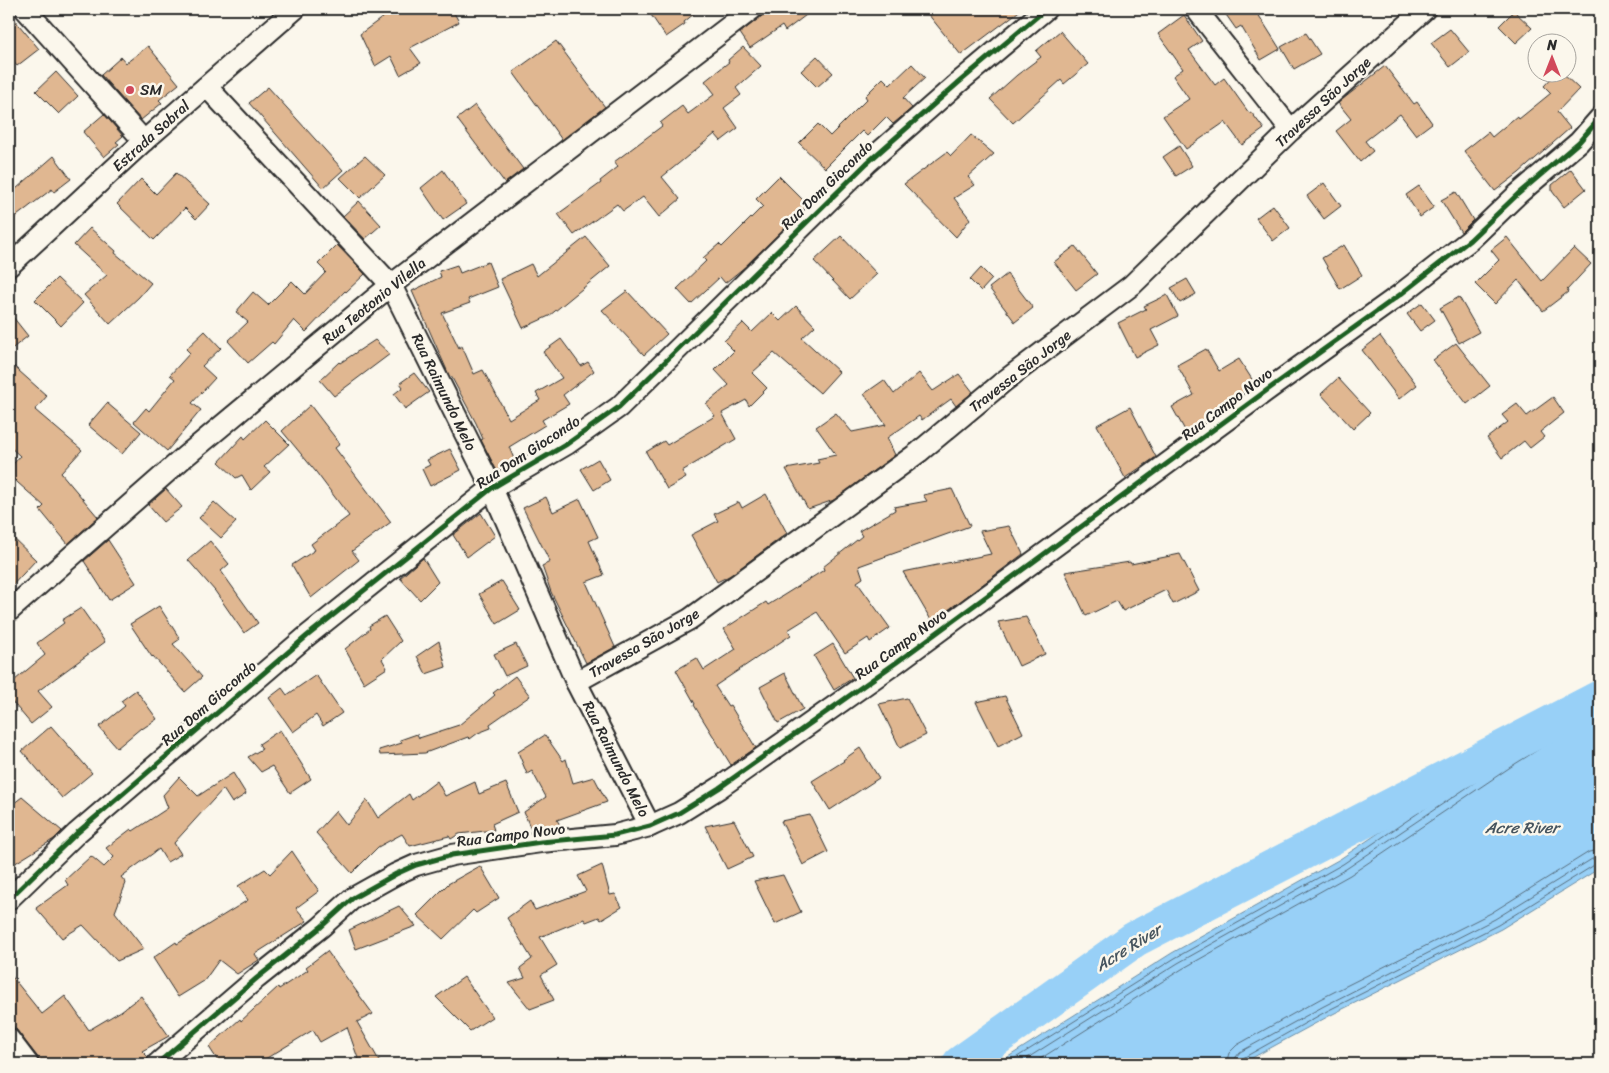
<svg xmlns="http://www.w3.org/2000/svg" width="1609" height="1073" font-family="Sriracha,sans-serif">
<rect width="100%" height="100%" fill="#fbf7ec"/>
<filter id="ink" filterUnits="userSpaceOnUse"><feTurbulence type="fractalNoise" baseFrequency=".02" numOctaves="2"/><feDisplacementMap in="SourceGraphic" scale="10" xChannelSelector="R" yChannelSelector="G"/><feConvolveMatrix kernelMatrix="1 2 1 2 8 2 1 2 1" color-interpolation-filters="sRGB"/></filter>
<g filter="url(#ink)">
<polygon fill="#98d0f7" stroke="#6c8ea5" points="1600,688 1600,868 1501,929 1329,1016 1241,1064 997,1064 1172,953 1340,859 1505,748"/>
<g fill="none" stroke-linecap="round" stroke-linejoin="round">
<g stroke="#576d7d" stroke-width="1">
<polyline points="1006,1064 1175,958 1343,864 1508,752 1600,694"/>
<polyline points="1018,1064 1178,963 1346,869 1511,758 1600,702"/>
<polyline points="1032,1064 1182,969 1350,875 1515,764 1600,711"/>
<polyline points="1226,1064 1229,1053 1237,1045 1320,999 1491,913 1589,852 1600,850"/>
<polyline points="1234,1064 1236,1057 1240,1052 1324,1006 1495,919 1592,859 1600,857"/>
<polyline points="1240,1064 1243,1058 1327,1011 1498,925 1596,864 1600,864"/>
</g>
<polyline stroke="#98d0f7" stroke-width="36" points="960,1064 1135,939 1600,698"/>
</g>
<g fill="#e0b791" stroke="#2b2b2b">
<polygon points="394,9 452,9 459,22 410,48 421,63 400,75 391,56 375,66 360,34"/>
<polygon points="647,9 700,9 684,22 685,24 666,37"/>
<polygon points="771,9 814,9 785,31 782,26 750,48 740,33"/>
<polygon points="924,9 1022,9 961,55"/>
<polygon points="1222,9 1266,9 1258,14 1280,49 1261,60 1241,26 1236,29"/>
<polygon points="1514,11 1532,28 1516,43 1499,26"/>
<polygon points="9,13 39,49 17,66 9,57"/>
<polygon points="1184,15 1202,41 1189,50 1215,85 1224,78 1249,113 1251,112 1264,129 1242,145 1225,122 1186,149 1163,116 1189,99 1173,76 1183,69 1158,34"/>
<polygon points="1450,29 1469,52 1450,67 1431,43"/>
<polygon points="1060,31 1088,64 1064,84 1061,80 1013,123 990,99 1017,75 1041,57 1036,51"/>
<polygon points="1306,33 1320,54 1294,69 1281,47"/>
<polygon points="556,41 605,107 562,140 513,72"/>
<polygon points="148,46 179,84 159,100 162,103 141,120 101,75 121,57 126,63"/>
<polygon points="743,47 761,66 736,88 741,95 724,108 738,128 721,141 715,134 662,177 680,199 659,217 643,197 623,211 617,204 574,235 558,214 601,183 600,181 618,167 614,162 662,126 660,123 682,106 688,114 715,94 705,81 729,62 728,60"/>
<polygon points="817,56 833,73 817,87 801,71"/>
<polygon points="912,64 925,78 903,98 912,108 893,124 886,117 867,136 862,131 825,168 799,143 818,124 830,136 867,99 865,96 883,78 890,85"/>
<polygon points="1385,66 1414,104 1417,102 1432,123 1416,135 1400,114 1365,141 1373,151 1360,162 1336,131 1351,119 1338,103"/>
<polygon points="56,72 78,96 59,114 36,91"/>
<polygon points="1557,72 1561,72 1579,89 1557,112 1570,128 1519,173 1495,191 1464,151 1488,132 1492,137 1517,116 1519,119 1551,93 1544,86"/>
<polygon points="268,87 343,170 323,188 249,103"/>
<polygon points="475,105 523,169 505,183 457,119"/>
<polygon points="104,114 123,136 116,142 119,144 104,157 83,132"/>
<polygon points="971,135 994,154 968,177 975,185 954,198 970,219 956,237 904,184 947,152 951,156"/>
<polygon points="1179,146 1192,166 1176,176 1163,157"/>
<polygon points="54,156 71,179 54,192 52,189 9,222 9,195"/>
<polygon points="365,156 385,175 360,198 340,178"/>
<polygon points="1571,169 1586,189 1564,207 1552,191 1552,185"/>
<polygon points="443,170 466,204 443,220 421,188"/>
<polygon points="176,173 210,204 196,219 185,208 154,240 117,204 141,179 156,194"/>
<polygon points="779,176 808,205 746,266 725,283 720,277 691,304 677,289 706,261 703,258 719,244 722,247 763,206 756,199"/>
<polygon points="1324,183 1341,206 1324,219 1307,196"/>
<polygon points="1419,186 1434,207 1420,217 1406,195"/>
<polygon points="1456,192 1473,220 1461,232 1441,200"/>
<polygon points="359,201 381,225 365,239 343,216"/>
<polygon points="1273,205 1290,228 1273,241 1256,218"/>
<polygon points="90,228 116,251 115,253 151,283 139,297 110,324 84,295 107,275 74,245"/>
<polygon points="841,236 877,274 850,299 814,261"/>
<polygon points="586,237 610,266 549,316 523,328 500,279 531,264 537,276"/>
<polygon points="1507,237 1542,281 1574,248 1591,264 1567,290 1568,292 1543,311 1518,280 1495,304 1475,284 1499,260 1491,250"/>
<polygon points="337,245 365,274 346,292 345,291 306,332 294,320 274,344 272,342 248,363 228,341 248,322 236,312 253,292 268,305 292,281 305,294 326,272 318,264"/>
<polygon points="1344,245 1362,275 1340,289 1322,258"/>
<polygon points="1075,246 1097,274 1076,290 1054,262"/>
<polygon points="488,262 498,287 468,299 470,303 442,313 459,348 462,346 474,374 483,370 509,419 540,400 536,393 562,378 543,352 561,339 581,366 588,362 594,371 563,395 569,404 542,420 545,425 509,447 515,461 497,471 481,440 483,439 476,423 451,376 450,377 449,375 412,291 441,277 439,271 457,265 460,273"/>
<polygon points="981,268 992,279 981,291 970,280"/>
<polygon points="1007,274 1033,308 1015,322 989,288"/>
<polygon points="57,278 83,303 61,326 35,300"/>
<polygon points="1187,279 1196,294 1180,303 1171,288"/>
<polygon points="627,291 667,334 644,355 602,310"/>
<polygon points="1167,295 1178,316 1151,330 1159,345 1135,357 1118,323 1146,309 1144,306"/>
<polygon points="1459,297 1479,332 1459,343 1440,308"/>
<polygon points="1422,303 1435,320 1420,331 1407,314"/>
<polygon points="796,306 815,326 802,338 839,372 820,393 774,353 752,373 767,388 749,406 746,400 722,413 736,439 682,471 686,478 667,489 646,452 664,441 667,445 715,416 706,404 729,385 715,370 734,351 724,341 743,323 752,332 772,313 780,321"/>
<polygon points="9,312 28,336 9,351"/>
<polygon points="205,331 221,348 202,366 215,378 192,403 201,410 167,451 134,422 146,408 149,411 175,379 170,375 190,353 186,349"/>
<polygon points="1380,336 1417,385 1399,399 1362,350"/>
<polygon points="375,340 390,354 334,396 320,380 339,362 340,363"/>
<polygon points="1456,343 1490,386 1467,404 1433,360"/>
<polygon points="1206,349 1219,371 1239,359 1255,384 1187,434 1172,407 1194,395 1177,365"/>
<polygon points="9,362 47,396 35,410 82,450 61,473 98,517 68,544 40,510 44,506 9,475 9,469 20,456 9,446"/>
<polygon points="414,373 429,392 405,409 394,394 403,387 400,383"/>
<polygon points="919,373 933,391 959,374 973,392 956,406 951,399 922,420 919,416 887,438 895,455 834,500 808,509 786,469 819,463 817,459 836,455 816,427 836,413 852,432 886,425 864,394 884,380 894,394"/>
<polygon points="1338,378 1370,413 1353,429 1321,394"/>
<polygon points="1553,397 1564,413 1540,432 1544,437 1530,448 1524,441 1502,458 1487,438 1508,422 1502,415 1517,404 1527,416"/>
<polygon points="107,403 141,432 122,454 88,425"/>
<polygon points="310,405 340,444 335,448 391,522 352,551 359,560 311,598 292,565 315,550 311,544 349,516 316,472 282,431"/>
<polygon points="1130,407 1156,457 1125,478 1097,425"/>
<polygon points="265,420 289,444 264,467 270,472 251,490 242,475 236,478 219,462 243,436 245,439"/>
<polygon points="450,449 461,470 430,486 422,469 430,465 427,460"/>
<polygon points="598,459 610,480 594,490 581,469"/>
<polygon points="166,489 182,507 163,522 148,505"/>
<polygon points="952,489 970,526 859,566 863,578 857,582 890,628 870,642 868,638 845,653 817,612 788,630 791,635 715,686 728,706 730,705 756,748 731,765 694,705 695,704 676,670 697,658 704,670 736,649 724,629 766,602 768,605 824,570 823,567 862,536 859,531 895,510 894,507 927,501 923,495"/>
<polygon points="766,494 787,533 731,575 717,582 691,535 718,521 714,514 739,502 742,508"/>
<polygon points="546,497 553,512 580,499 598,537 589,541 604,575 586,582 615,647 586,663 551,592 542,566 550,562 523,508"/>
<polygon points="214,502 236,522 221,538 199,518"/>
<polygon points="481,513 495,536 467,557 453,535"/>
<polygon points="1009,526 1023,554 946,612 931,620 903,572 991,554 980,531"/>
<polygon points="9,534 36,560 9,589"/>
<polygon points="108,540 136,583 109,600 84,561"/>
<polygon points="210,541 229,564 221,571 258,623 244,633 215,591 188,560"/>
<polygon points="1180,554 1199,591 1173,604 1166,590 1123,611 1117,601 1086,616 1065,572 1130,562 1131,564"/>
<polygon points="423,558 438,582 420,600 400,578"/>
<polygon points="502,581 520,610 497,624 479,594"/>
<polygon points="159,606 180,639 173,644 202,677 185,692 153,656 152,657 130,624"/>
<polygon points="81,608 105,642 38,691 52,707 31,724 9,698 9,685 45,655 37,643 64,623 62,620"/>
<polygon points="385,616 401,641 382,659 387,668 364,683 345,649 370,629 369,626"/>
<polygon points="1026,617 1045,654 1019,666 998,622"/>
<polygon points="439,641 446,667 426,674 417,656"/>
<polygon points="516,644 527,666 505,676 494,654"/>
<polygon points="833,644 853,678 834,690 814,656"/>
<polygon points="785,673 803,709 778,723 760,687"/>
<polygon points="316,675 342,713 323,726 316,715 293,732 269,698 282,688 287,695"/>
<polygon points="515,676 530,696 490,724 491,728 478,733 470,739 468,737 425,753 380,755 379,750 402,743 400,740 417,734 419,738 459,725 495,695 493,693"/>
<polygon points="136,690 157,719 142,729 141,728 117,748 99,727 125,706 121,701"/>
<polygon points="1005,696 1023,733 998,746 976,702"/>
<polygon points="907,698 926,735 900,748 879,704"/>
<polygon points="51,726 92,773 62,798 22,751"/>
<polygon points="280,730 311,779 290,793 272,766 261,772 248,757 262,749 259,744"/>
<polygon points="545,735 563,761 566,759 573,783 594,777 607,802 557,820 562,828 547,830 542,824 531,830 524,812 546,797 532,771 527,774 518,752"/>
<polygon points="860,748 879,778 830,810 812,781 844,761 843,760"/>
<polygon points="233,773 246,794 232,803 223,789 174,843 181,854 167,862 159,849 121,877 126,883 115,912 144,949 117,961 83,925 62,938 36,908 68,885 65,880 91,856 104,867 114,857 106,848 131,829 133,831 168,808 163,795 179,777 198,796"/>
<polygon points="437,781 445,796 475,782 479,794 506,783 518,812 492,824 494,830 459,834 451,839 449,836 410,846 402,834 378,847 352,873 316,833 336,811 347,825 367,800 378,818 409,794 412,800"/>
<polygon points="22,797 62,831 54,839 9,867 9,807"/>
<polygon points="810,815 828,852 803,865 781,821"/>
<polygon points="734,820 753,857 727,869 705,826"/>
<polygon points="292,851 319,891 296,908 307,921 255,954 259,960 237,974 219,960 204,981 178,997 153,958 176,942 177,944 248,900 238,886 265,869 270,874"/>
<polygon points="602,865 610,895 615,894 622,907 601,920 599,917 586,922 584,919 540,937 557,965 541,975 554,1000 530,1009 509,983 525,978 520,968 532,959 507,918 530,901 535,910 586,891 578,876"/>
<polygon points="480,866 499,898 476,913 473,910 443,939 417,915 448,884"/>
<polygon points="783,875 801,912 775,924 754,881"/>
<polygon points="399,906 416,926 356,949 349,930"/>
<polygon points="327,951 373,1014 357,1022 381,1064 360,1064 347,1027 320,1042 313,1030 257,1064 220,1064 209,1047 240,1019 241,1021 278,987 279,989 308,970 306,967"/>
<polygon points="9,973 42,1014 65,996 89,1030 121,1011 141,996 169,1036 142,1051 148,1057 145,1064 43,1064 9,1020"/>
<polygon points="464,977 492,1017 470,1031 436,997"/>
</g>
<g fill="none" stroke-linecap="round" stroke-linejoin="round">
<defs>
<g id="street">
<polyline points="25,9 144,141"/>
<polyline points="1196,9 1291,130"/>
<polyline points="207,87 391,285 492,488 576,682 650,826"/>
<polyline points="9,266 144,141 295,9"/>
<polyline points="9,611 182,459 391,285 752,9"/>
<polyline points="576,682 690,619 919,452 1003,382 1132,285 1291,130 1425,9"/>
<polyline points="9,899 77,833 307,636 492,488 567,444 619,407 867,163 958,83 1046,9"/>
<polyline points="9,1039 28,1064"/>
<polyline points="157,1064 257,978 321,927 353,898 396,874 416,865 452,855 541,842 615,835 650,826 679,813 719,788 897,662 1270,388 1401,294 1470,240 1518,194 1579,142 1600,118"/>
</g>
</defs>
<use href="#street" stroke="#2b2b2b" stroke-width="24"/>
<use href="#street" stroke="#fbf7ec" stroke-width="20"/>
<defs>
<g id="cycleway">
<polyline points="9,899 77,833 307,636 492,488 567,444 619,407 867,163 958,83 1046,9"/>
<polyline points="157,1064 257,978 321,927 353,898 396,874 416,865 452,855 541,842 615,835 650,826 679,813 719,788 897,662 1270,388 1401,294 1470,240 1518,194 1579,142 1600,118"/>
</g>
</defs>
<use href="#cycleway" stroke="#fbf7ec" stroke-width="8"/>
<use href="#cycleway" stroke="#1b5e20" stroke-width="5"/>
</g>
</g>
<circle fill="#d1495b" stroke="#fbf7ec" stroke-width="2" cx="130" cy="90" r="5"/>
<g text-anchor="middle" stroke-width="5" stroke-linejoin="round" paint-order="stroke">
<g font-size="15" fill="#2b2b2b" stroke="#fbf7ec" text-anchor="start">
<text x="140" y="95">SM</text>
</g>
<g font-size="15" fill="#2b2b2b" stroke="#fbf7ec">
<text transform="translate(1323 102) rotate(-43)" y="5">Travessa São Jorge</text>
<text transform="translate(151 136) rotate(-42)" y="5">Estrada Sobral</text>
<text transform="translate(827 185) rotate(-44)" y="5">Rua Dom Giocondo</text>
<text transform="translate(374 301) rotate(-39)" y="5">Rua Teotonio Vilella</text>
<text transform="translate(1020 371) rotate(-38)" y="5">Travessa São Jorge</text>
<text transform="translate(444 392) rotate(64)" y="5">Rua Raimundo Melo</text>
<text transform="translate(1227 404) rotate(-37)" y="5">Rua Campo Novo</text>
<text transform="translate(528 452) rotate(-33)" y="5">Rua Dom Giocondo</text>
<text transform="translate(644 643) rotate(-30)" y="5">Travessa São Jorge</text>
<text transform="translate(901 644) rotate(-36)" y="5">Rua Campo Novo</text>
<text transform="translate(209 703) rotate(-41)" y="5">Rua Dom Giocondo</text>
<text transform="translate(616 759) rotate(63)" y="5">Rua Raimundo Melo</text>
<text transform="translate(511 835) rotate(-7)" y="5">Rua Campo Novo</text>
</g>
<g font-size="16" font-style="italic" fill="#46545e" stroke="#fbf7ec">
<text x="1522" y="833">Acre River</text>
<text transform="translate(1128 947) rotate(-32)" y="6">Acre River</text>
</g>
</g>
<rect width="1609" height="1073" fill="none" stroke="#fbf7ec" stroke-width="30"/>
<rect x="15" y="15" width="1579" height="1043" fill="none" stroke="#2b2b2b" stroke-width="2" filter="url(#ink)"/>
<g transform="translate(1552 58)"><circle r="24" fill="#fbf7ec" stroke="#a8a59f"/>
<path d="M0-4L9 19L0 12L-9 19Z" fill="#d1495b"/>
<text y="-8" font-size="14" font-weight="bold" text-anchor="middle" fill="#2b2b2b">N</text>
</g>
</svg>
